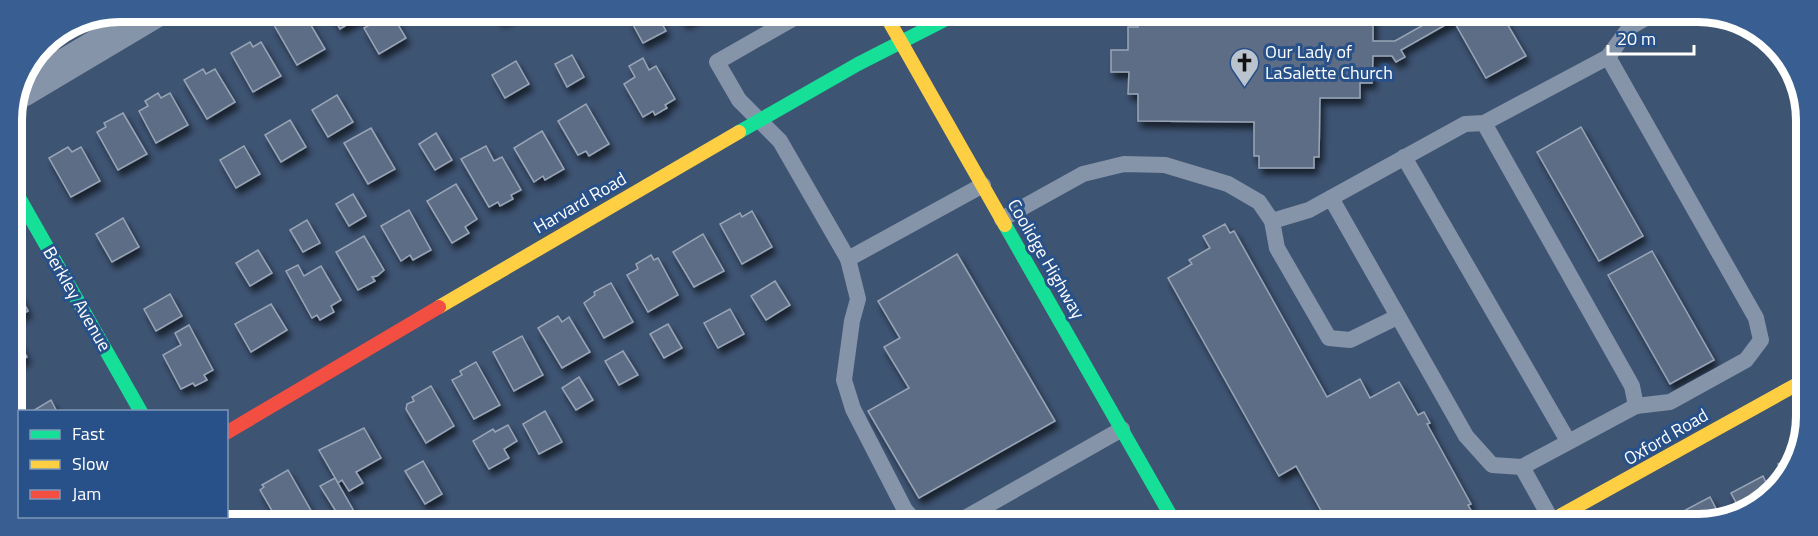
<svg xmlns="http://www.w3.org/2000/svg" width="1818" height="536" font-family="'Titillium Web',sans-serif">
<defs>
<filter id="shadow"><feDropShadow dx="3.5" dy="6" stdDeviation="3" flood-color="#0009"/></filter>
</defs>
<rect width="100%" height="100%" fill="#3e5473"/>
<g fill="#5b6d85" stroke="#99a5b6" stroke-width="1.5" filter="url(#shadow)">
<polygon points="330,12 391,13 367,26 361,16 340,29"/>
<polygon points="391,13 406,38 379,54 364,28"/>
<polygon points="496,13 515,13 501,21"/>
<polygon points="642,13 656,13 666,31 643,43 630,19"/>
<polygon points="679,13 701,13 685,23"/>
<polygon points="295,14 298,19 305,15 325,49 297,65 274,25"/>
<polygon points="1138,14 1373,15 1373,41 1395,41 1441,15 1502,15 1526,56 1486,78 1456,25 1464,21 1461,16 1401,50 1405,57 1396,62 1392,56 1373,56 1372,83 1360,83 1360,98 1320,98 1319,157 1314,157 1314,168 1259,168 1259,156 1254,156 1254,122 1138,121 1138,94 1128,94 1129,72 1111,72 1111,50 1128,50 1128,27 1138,27"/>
<polygon points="250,42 253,47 261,42 281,76 253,92 231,53"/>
<polygon points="572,55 584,77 567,87 555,64"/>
<polygon points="643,58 649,70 656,66 675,99 665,105 667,108 655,115 653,111 643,117 624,84 635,77 629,66"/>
<polygon points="516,61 529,84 505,98 492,75"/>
<polygon points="203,69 206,74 215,69 235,102 207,119 184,80"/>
<polygon points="158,93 161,98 170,93 188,125 156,143 139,111 148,106 145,101"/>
<polygon points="337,95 353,122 328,137 312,110"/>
<polygon points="586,104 609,144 589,156 586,151 578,155 558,121"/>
<polygon points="123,113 147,154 118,170 97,132 106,127 104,123"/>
<polygon points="290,120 306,147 281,162 265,135"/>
<polygon points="1581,127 1643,236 1599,261 1537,152"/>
<polygon points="371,128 395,169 368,184 344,143"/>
<polygon points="542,131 564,169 545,180 543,176 534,182 514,148"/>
<polygon points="436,133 452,160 435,170 419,144"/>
<polygon points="244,146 260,174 236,188 220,160"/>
<polygon points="486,146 494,161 502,157 521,190 511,195 513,199 500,206 498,202 489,207 461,159"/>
<polygon points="68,147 72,152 81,147 100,181 71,197 49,158"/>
<polygon points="456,184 477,219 465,227 469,233 452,243 427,201"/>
<polygon points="353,194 366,216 349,226 336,204"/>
<polygon points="409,210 431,250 413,260 410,255 401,261 381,226"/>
<polygon points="752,211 772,247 742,264 720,224 740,213 742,217"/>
<polygon points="123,218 139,247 112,262 96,234"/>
<polygon points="307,220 320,243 303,252 290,230"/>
<polygon points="1225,224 1230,233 1234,231 1327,397 1360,379 1370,398 1399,382 1418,415 1424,412 1430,423 1427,424 1471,504 1468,505 1476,519 1468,523 1328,523 1296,466 1279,476 1168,278 1192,264 1189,260 1210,248 1203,236"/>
<polygon points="703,234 724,271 694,287 673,252"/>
<polygon points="364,236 384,270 377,276 372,277 375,281 358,290 336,252"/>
<polygon points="258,250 272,273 250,286 236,263"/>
<polygon points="1652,251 1714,360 1670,384 1608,275"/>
<polygon points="957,254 1055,421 919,498 868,411 909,388 884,347 900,338 878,301"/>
<polygon points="651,255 654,260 658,258 678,295 648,312 627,275 638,269 636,264"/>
<polygon points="298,265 304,276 321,266 341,300 331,306 334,312 320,320 317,315 312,318 286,271"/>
<polygon points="775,281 790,305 766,320 751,296"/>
<polygon points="611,283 633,322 604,338 584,303 595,295 594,292"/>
<polygon points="19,294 28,311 13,320 13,298"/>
<polygon points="170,294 182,316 156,331 144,309"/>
<polygon points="271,304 287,330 251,352 235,324"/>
<polygon points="730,309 744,334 718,348 704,323"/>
<polygon points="558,316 562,322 569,317 590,352 562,368 538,328"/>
<polygon points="668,324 682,348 664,358 650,334"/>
<polygon points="189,325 213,370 204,375 207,380 195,386 193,383 181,389 163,355 181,345 175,333"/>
<polygon points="14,334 27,357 14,365 13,334"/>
<polygon points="522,336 543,375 514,391 493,352"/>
<polygon points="623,351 638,375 619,385 605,361"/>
<polygon points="476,362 500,405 474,419 452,380 462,375 460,371"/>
<polygon points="579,377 593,400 576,410 562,388"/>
<polygon points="431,386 454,426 426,443 406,409 407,404 414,401 412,397"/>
<polygon points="51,400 57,412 31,412"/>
<polygon points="545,411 562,442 539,454 523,424"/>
<polygon points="508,425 517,441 504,449 509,458 489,469 473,441 493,429 495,432"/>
<polygon points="364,428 381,458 356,472 363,483 349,491 342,480 338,483 319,450"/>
<polygon points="1794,455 1783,472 1778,464"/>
<polygon points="423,461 442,494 425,504 405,471"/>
<polygon points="288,470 313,514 300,521 278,521 260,490 264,487 262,485"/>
<polygon points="1763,476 1770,491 1764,501 1740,510 1731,493"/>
<polygon points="335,478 355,513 342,521 320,486"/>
<polygon points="1710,497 1721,518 1704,524 1684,524 1678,514"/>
</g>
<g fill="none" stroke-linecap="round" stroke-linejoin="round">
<g stroke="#8594a8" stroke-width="16">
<polyline points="801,14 717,62 739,100 780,141 848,259 983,185"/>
<polyline points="1608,57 1756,318 1761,340 1746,360 1670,402 1636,406"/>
<polyline points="1484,123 1632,386 1636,406 1522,467"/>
<polyline points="1404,157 1568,441"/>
<polyline points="1331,198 1466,436 1492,465 1522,467 1552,521"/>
<polyline points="1002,219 1083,174 1124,164 1165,165 1228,184 1259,202 1272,221 1277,248 1329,338 1350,340 1397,317"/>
<polyline points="1272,221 1309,210 1465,124 1484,123 1608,57 1630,27 1651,15"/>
<polyline points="848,259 858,299 852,321 844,380 853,409 905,510 916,522"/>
<polyline points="958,522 1122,429"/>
</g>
<g stroke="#8594a8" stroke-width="33">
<polyline points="23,90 154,12"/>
<polyline points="200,516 202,521"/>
</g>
<g stroke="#16e098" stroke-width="14">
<polyline points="739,132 858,64 956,14"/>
<polyline points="13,187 141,412"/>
<polyline points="1005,225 1175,523"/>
</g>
<g stroke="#ffcf43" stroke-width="14">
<polyline points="885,14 1005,225"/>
<polyline points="439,307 739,132"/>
<polyline points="1547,523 1803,381"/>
</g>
<polyline stroke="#f24e42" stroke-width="14" points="226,433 439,307"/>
</g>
<defs>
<symbol id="church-pin" viewBox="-11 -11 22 30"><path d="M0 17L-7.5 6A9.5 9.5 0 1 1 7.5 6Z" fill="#bbc3ce" stroke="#285189"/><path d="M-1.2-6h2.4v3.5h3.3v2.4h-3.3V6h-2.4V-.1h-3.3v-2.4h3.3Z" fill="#111"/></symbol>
</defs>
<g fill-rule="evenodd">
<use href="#church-pin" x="1228" y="46" width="33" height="45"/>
</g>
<g text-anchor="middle" stroke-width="6" stroke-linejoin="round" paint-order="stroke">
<g font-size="18" fill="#fff" stroke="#285189" text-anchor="start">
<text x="1265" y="58">Our Lady of<tspan x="1265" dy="21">LaSalette Church</tspan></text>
</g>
<g font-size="18" fill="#fff" stroke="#285189">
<text transform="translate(580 203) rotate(-30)" y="6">Harvard Road</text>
<text transform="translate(1046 259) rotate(60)" y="6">Coolidge Highway</text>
<text transform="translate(77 299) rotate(60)" y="6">Berkley Avenue</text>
<text transform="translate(1666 437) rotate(-30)" y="6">Oxford Road</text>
</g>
</g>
<path d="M0 0H1818V536H0ZM120 22H1698A98 98 0 0 1 1796 120V416A98 98 0 0 1 1698 514H120A98 98 0 0 1 22 416V120A98 98 0 0 1 120 22Z" fill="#395f92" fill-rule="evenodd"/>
<path fill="none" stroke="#fff" stroke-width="8" d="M120 22H1698A98 98 0 0 1 1796 120V416A98 98 0 0 1 1698 514H120A98 98 0 0 1 22 416V120A98 98 0 0 1 120 22Z"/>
<rect x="18" y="410" width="210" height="108" fill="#285189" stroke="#7e97b8" stroke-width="1.5"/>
<rect x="30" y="430" width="30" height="9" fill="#16e098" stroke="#7e97b8" stroke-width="1.5"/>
<text x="72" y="440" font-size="18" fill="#ffffff">Fast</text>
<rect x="30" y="460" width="30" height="9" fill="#ffcf43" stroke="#7e97b8" stroke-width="1.5"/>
<text x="72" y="470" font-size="18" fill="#ffffff">Slow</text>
<rect x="30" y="490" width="30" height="9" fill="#f24e42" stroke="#7e97b8" stroke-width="1.5"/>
<text x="72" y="500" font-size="18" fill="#ffffff">Jam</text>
<path d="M1608 45v9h86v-9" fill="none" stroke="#ffffff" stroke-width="3"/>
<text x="1617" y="45" font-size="18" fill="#ffffff" stroke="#285189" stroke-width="4.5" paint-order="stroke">20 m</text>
</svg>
